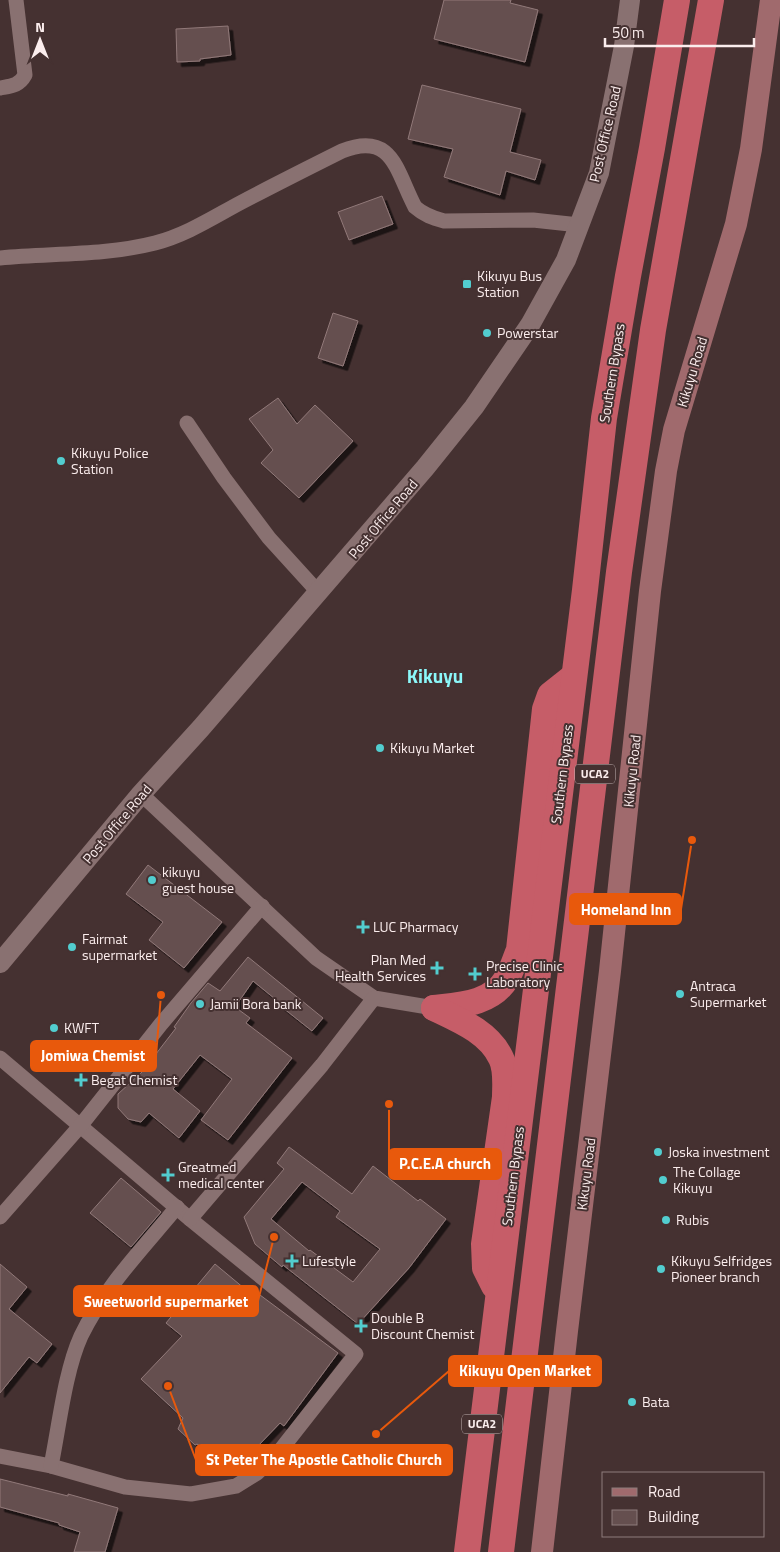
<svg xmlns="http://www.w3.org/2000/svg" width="780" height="1552" font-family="'Titillium Web',sans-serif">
<defs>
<filter id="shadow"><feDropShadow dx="4.5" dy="4.5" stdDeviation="0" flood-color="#0009"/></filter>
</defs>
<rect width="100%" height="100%" fill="#453131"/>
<g fill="#654f4f" stroke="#917979" fill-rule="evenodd" filter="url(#shadow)">
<polygon points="444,0 511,0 510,3 538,10 525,62 434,39"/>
<polygon points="228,26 231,55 200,59 200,61 177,62 176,29"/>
<polygon points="422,85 521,109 510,152 541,160 535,180 506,171 500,195 444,177 453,149 408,139"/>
<polygon points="382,196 393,224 349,240 338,212"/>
<polygon points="333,313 358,321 343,366 318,358"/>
<polygon points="278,398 297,424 315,405 353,441 299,498 261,463 273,450 249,419"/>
<polygon points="148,865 222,922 184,968 149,940 163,922 126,894"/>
<polygon points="248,957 323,1018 312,1031 278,1004 280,1003 253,981 235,1007 250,1018 246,1023 292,1058 228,1140 201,1120 232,1079 200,1055 173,1089 200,1111 179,1138 149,1113 141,1122 128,1119 118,1108 118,1094 142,1072 176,1028 174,1027 191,1003 208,983 220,991"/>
<path d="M289 1147 352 1194 373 1166 418 1201 420 1199 446 1219 409 1268 358 1324 283 1265 282 1267 255 1244 244 1217 284 1169 277 1163ZM302 1182 340 1211 336 1217 380 1249 353 1282 310 1250 309 1251 271 1219Z"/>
<polygon points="121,1178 161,1212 131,1247 90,1213"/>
<polygon points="0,1264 27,1287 9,1309 52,1344 37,1363 29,1357 0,1393"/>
<polygon points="215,1264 257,1299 260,1295 338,1353 284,1426 280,1423 235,1470 197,1444 195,1445 178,1429 183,1418 141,1379 182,1336 166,1323"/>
<polygon points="0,1479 68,1496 68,1494 118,1508 105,1552 74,1552 80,1532 59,1525 59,1523 0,1507"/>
</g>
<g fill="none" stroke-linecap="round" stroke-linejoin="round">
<g stroke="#897171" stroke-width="15">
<path d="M0 88C11 86 19 86 25 75L16 0"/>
<path d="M0 258C51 253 104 256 155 243 186 235 212 218 240 203 274 185 308 168 342 151 393 131 396 171 415 207 424 215 433 218 444 221L533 220 579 225"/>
<polyline points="187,423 224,478 269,538 319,593"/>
<polyline points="141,794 316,958 374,998 434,1008"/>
<polyline points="0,1058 190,1219 356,1354 279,1452 257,1473 236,1486 191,1494 125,1487 51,1466 0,1456"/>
<polyline points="0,1217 81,1125 161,1024 262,906"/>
<polyline points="190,1219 322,1065 374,998"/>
<path d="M51 1466C59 1427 65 1371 81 1336 104 1288 143 1248 177 1207"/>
</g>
<polyline stroke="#897171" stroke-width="20" points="0,963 141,794 201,728 425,468 474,407 530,325 566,260 599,173 624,46 630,0"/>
<polyline stroke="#a06a6d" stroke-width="22" points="542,1552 567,1331 610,971 650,591 666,471 674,430 736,224 751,149 771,0"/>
<g stroke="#c65d68" stroke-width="26">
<path d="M434 1008C460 1005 492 1004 507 978 512 970 515 959 519 950L545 709 550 695 574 676"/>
<path d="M434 1008C459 1020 489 1032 501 1058 507 1070 505 1085 505 1097L484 1244 485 1268 494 1286"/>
<polyline points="467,1552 585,590 604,418 628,276 652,148 677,0"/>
<polyline points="501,1552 619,572 653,330 711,0"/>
</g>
</g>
<g fill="#52cdcf" stroke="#453131" stroke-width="2">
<rect x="462" y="279" width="10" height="10" rx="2.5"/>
<circle cx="487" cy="333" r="5"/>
<circle cx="61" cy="461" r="5"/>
<circle cx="380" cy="748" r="5"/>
<circle cx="152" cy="880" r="5"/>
<path d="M360.5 919.5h5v5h5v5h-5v5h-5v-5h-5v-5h5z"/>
<circle cx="72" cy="947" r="5"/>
<path d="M434.5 960.5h5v5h5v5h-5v5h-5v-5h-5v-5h5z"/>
<path d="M472.5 966.5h5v5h5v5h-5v5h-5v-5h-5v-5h5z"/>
<circle cx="680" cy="994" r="5"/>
<circle cx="200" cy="1004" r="5"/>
<circle cx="54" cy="1028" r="5"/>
<path d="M78.5 1072.5h5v5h5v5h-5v5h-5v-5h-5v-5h5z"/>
<circle cx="658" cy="1152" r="5"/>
<path d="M165.5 1167.5h5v5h5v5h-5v5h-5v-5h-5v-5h5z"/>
<circle cx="663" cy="1180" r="5"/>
<circle cx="666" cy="1220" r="5"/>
<path d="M289.5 1253.5h5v5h5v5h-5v5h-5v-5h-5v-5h5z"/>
<circle cx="661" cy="1269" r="5"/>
<path d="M358.5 1318.5h5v5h5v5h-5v5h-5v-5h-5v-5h5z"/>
<circle cx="632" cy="1402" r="5"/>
</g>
<g text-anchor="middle" stroke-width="4" stroke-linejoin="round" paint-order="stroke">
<g fill="#453131" stroke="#c4b5b5" stroke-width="1">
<rect x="575" y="764.5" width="40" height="19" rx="4"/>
<rect x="462" y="1414.5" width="40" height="19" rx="4"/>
</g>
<g font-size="12" font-weight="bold" fill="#fbeded">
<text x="595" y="778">UCA2</text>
<text x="482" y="1428">UCA2</text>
</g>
<g font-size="14" fill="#fbeded" stroke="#453131">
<text transform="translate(605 134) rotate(-77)" y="5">Post Office Road</text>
<text transform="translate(692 372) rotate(-73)" y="5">Kikuyu Road</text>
<text transform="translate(612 373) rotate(-81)" y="5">Southern Bypass</text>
<text transform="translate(383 519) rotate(-50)" y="5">Post Office Road</text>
<text transform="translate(632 771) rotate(-84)" y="5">Kikuyu Road</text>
<text transform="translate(562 774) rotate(-83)" y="5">Southern Bypass</text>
<text transform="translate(117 824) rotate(-50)" y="5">Post Office Road</text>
<text transform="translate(586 1174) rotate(-83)" y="5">Kikuyu Road</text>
<text transform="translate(513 1176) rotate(-83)" y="5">Southern Bypass</text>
</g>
<g font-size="14" fill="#fbeded" stroke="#453131" text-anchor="start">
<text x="477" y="281">Kikuyu Bus<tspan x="477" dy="16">Station</tspan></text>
<text x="497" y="338">Powerstar</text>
<text x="71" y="458">Kikuyu Police<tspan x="71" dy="16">Station</tspan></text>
<text x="390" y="753">Kikuyu Market</text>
<text x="162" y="877">kikuyu<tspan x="162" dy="16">guest house</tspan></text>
<text x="373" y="932">LUC Pharmacy</text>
<text x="82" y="944">Fairmat<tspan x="82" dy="16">supermarket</tspan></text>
<text x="426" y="965" text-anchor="end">Plan Med<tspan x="426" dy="16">Health Services</tspan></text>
<text x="486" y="971">Precise Clinic<tspan x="486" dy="16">Laboratory</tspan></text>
<text x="690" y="991">Antraca<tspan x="690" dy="16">Supermarket</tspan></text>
<text x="210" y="1009">Jamii Bora bank</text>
<text x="64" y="1033">KWFT</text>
<text x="91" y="1085">Begat Chemist</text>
<text x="668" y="1157">Joska investment</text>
<text x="178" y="1172">Greatmed<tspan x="178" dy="16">medical center</tspan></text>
<text x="673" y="1177">The Collage<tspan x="673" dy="16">Kikuyu</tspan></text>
<text x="676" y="1225">Rubis</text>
<text x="302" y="1266">Lufestyle</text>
<text x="671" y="1266">Kikuyu Selfridges<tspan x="671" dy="16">Pioneer branch</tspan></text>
<text x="371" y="1323">Double B<tspan x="371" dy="16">Discount Chemist</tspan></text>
<text x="642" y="1407">Bata</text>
</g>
<g font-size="19" font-weight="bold" fill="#8bf7f9" stroke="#453131">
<text x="435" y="683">Kikuyu</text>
</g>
</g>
<path fill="none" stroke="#e8590c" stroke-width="2" d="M692 840L681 909M161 995L156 1056M389 1104L389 1164M274 1237L258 1301M376 1434L449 1371M168 1386L196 1460"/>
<g fill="#e8590c" stroke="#453131" stroke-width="2">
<circle cx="692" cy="840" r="5"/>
<circle cx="161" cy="995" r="5"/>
<circle cx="389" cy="1104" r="5"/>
<circle cx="274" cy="1237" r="5"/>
<circle cx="376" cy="1434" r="5"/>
<circle cx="168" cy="1386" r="5"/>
</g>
<g fill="#e8590c" stroke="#e8590c" stroke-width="2">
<rect x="570" y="894" width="111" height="30" rx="5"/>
<rect x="31" y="1041" width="125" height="30" rx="5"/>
<rect x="389" y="1149" width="112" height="30" rx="5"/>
<rect x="74" y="1286" width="184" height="30" rx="5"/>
<rect x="449" y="1356" width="152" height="30" rx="5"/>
<rect x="196" y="1445" width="256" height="30" rx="5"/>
</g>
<g font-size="15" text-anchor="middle" font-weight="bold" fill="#fff">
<text x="626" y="915">Homeland Inn</text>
<text x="93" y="1061">Jomiwa Chemist</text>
<text x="445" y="1169">P.C.E.A church</text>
<text x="166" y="1307">Sweetworld supermarket</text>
<text x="525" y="1376">Kikuyu Open Market</text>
<text x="324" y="1465">St Peter The Apostle Catholic Church</text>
</g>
<rect x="602" y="1472" width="162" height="65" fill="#453131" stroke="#8e7c7c"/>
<rect x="612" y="1488" width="25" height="8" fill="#a06a6d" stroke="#8e7c7c"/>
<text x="648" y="1497" font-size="15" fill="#fbeded">Road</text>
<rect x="612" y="1510" width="25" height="15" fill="#654f4f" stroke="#8e7c7c"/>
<text x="648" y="1522" font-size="15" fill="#fbeded">Building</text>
<g transform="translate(40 40)" stroke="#453131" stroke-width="4" paint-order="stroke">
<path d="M0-4L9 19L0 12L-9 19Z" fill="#fbeded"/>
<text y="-8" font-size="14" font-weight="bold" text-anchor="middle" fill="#fbeded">N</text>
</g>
<path d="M605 38v8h149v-8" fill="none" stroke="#fbeded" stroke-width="2.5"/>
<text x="612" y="38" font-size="15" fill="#fbeded" stroke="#453131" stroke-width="4" paint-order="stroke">50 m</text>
</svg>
